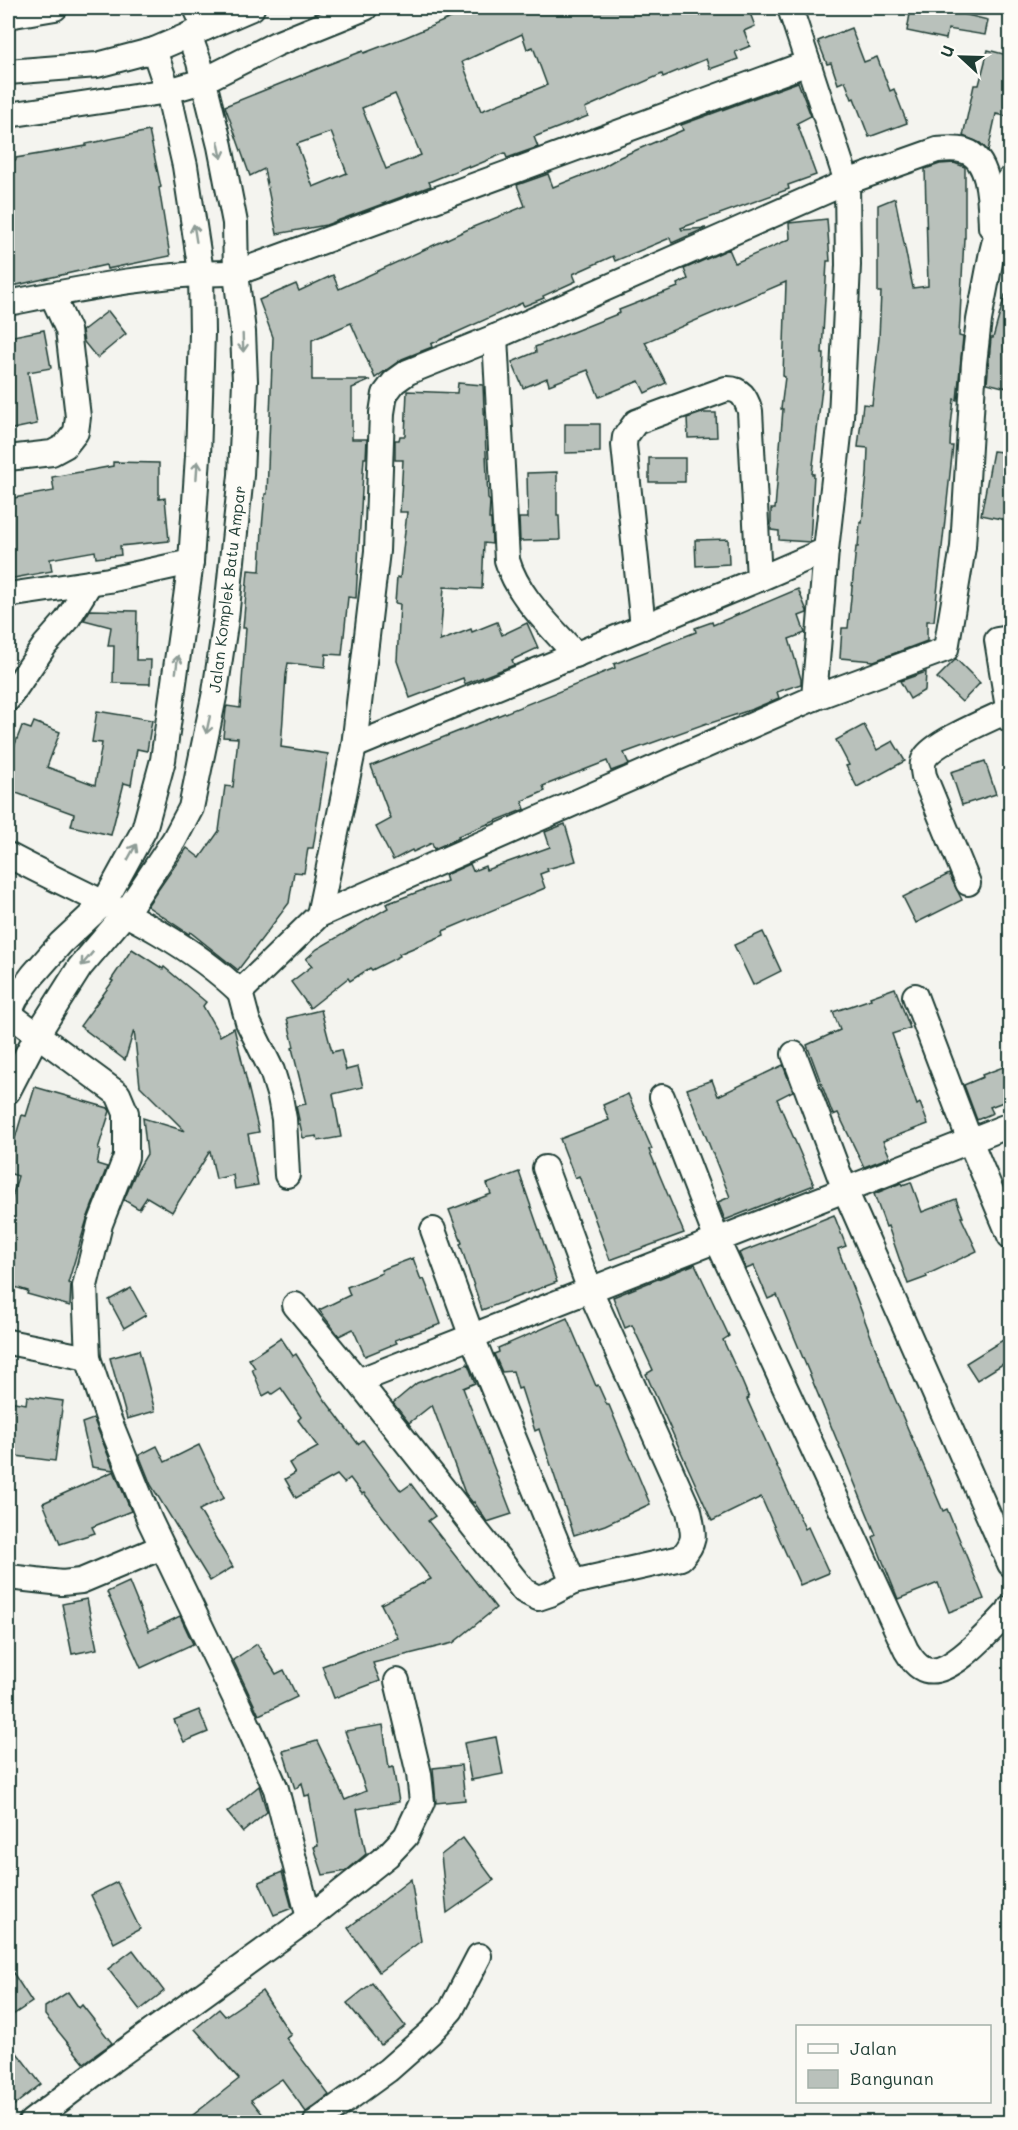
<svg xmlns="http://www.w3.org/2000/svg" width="1018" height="2130" font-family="Mali,sans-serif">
<rect width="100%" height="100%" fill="#f4f4ef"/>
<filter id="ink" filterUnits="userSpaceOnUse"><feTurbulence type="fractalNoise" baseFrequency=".0167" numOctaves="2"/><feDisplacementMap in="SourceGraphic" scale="12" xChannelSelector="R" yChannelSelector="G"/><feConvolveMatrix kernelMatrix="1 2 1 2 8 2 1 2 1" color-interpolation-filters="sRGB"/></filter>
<g filter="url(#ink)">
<g fill="#b9c1bb" stroke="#1f3d34" stroke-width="1.5" fill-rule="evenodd">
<path d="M474 8H748L755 26 744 31 750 46 735 52 738 59 710 69 706 59 663 77 662 74 585 108 588 116 534 137 538 147 507 158 505 153 469 168 468 166 429 182 431 186 326 225 277 234 264 169 250 176 225 106 327 65 363 51 364 53 406 37ZM522 34 527 49 533 47 547 85 481 111 462 62ZM395 94 421 155 386 169 362 108ZM331 132 347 173 313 187 297 144Z"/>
<polygon points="911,8 951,8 950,11 988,20 985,35 948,29 946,39 907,31"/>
<polygon points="851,28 864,62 877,57 890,91 894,89 907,123 869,137 854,98 852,99 845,81 838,84 831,63 827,64 818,41"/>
<polygon points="988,50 1011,56 1011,117 996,114 988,151 980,143 963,136 974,85 979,85"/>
<polygon points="798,82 811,116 797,123 816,175 788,185 789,189 681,228 682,230 706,228 672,243 670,238 615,261 613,256 573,274 576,281 543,296 544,298 524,306 522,303 431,344 432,347 402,359 375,378 351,323 312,340 312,380 371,380 352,388 352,439 367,439 366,458 364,458 363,472 356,598 348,597 342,655 326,654 325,667 288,663 286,675 281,747 328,754 313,848 308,848 304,873 294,872 289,903 238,970 190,932 189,934 147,906 187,848 200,858 219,831 225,786 233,787 238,738 223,737 226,709 227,706 240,708 246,628 243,628 248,570 260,571 262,528 265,494 267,494 273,337 259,300 296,284 299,291 333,275 339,289 473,227 525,206 517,185 548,174 553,187 599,169 620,157 683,130 681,125"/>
<polygon points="149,131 161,187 159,188 170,256 107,269 106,265 8,287 8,161 16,160 16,158 86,146 86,144"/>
<polygon points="954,163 965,167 965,238 964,238 959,336 963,337 957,400 954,399 951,426 950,446 953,446 934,621 927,621 927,641 874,661 840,658 842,628 848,628 856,547 858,547 860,522 862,523 867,474 868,448 858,447 863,404 872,405 879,338 881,292 878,292 878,205 895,198 913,288 928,286 925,169 940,164"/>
<polygon points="827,219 830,261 827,261 822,353 824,353 823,379 812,474 814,474 810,542 779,540 779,531 771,530 771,509 775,509 783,409 781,409 785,377 783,376 786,282 645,342 666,383 645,393 639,381 599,397 588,370 549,385 547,378 523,388 512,362 536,352 535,347 620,313 619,310 678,287 677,284 688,279 684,269 729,249 735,263 790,239 789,223"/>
<polygon points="1005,295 1011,296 1011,389 987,383 991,338 993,338"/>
<polygon points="108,311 126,334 97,358 84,342 82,331"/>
<polygon points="44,330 51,368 28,372 37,424 8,430 8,337"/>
<polygon points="458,383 483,385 488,499 490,501 489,519 491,519 492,544 484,543 482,589 444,587 440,641 471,629 472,632 497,622 502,635 527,623 538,648 512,660 514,665 465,684 463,678 410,698 397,661 400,604 395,603 397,577 400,578 407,512 400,512 403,460 395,460 395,440 399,440 400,436 405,436 407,391 457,393"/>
<polygon points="702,413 716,413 717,437 688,438 687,418"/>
<polygon points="565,424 600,424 600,452 565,453"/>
<polygon points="993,451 1011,453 1011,521 981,515"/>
<rect x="649" y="458" width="36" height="24"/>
<polygon points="113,462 159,463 159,499 165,498 169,541 120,546 121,555 96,558 95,551 50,559 52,571 8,579 8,499 54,491 52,477 113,466"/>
<polygon points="557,472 557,516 559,516 560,540 520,541 519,518 528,518 527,473"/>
<polygon points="728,539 729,564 696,566 695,540"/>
<polygon points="798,589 807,611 807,613 799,616 805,633 789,639 801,679 801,684 777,692 779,698 753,709 708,724 707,723 624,753 629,764 627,765 611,771 607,761 543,786 545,791 522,801 525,809 458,836 459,838 434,849 432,843 413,852 412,850 393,860 376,827 391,819 371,766 598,676 597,675 615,668 614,664 696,632 695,628 712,622 713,625"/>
<polygon points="90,610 137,611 136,660 151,660 150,684 113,683 114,646 108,646 111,627 84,620"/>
<polygon points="956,659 980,683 962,702 937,678"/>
<polygon points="926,672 925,690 910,699 900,681"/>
<polygon points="97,711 152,720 147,751 137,749 131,785 124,783 111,835 71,826 74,814 8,790 8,751 12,752 22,726 31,729 34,722 60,732 47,767 95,785 102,743 92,742"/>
<polygon points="864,725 877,750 893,741 905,761 857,787 846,766 849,765 836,740"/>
<polygon points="985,761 996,794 962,805 951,772"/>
<polygon points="565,824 576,861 547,869 548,871 540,874 545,888 443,931 444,935 399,954 400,956 372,970 370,968 350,981 348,978 310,1008 291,982 312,966 306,959 317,949 388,908 386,904 447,881 445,875 470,864 473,871 485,866 486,870 550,847 545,832"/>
<polygon points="949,874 962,900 916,923 903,897"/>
<polygon points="763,932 781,971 753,985 734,945"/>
<polygon points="132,949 163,969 164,967 206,1002 203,1006 220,1036 234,1028 259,1132 248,1134 258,1185 235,1189 233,1175 216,1179 210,1151 172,1212 147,1197 139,1209 124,1200 135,1174 147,1154 143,1118 185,1131 140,1086 134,1030 125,1060 80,1026 113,981 111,980"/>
<polygon points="895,988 910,1028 892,1034 917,1105 920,1103 928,1124 883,1141 890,1157 864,1167 838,1113 833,1115 807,1045 840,1030 833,1012 871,999 870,997"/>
<polygon points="321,1010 332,1052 341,1050 346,1070 358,1067 363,1087 333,1094 341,1137 318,1141 317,1136 303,1138 296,1106 306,1104 292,1048 294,1047 287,1018"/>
<polygon points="1011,1064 1011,1099 990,1107 993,1113 977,1120 964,1085 983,1077 982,1075"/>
<polygon points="783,1065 793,1091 777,1099 814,1185 725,1220 718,1202 730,1197 687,1089 712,1080 718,1096"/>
<polygon points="35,1087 108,1108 110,1111 98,1149 100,1150 97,1164 107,1167 87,1219 68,1283 71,1284 70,1306 27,1294 28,1291 8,1285 8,1212 18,1176 8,1173 8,1162 22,1115 26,1116"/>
<polygon points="628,1094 652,1149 649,1150 684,1233 610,1260 579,1176 575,1178 560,1139 609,1120 603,1105"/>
<polygon points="519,1172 557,1282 482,1310 460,1244 462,1243 449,1210 491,1194 487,1184"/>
<polygon points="911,1182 922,1212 956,1199 963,1217 961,1217 977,1251 926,1275 927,1277 908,1284 888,1226 886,1227 874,1194 901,1183 902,1185"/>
<polygon points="834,1215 846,1246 838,1249 890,1387 943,1511 947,1509 984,1599 949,1612 938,1583 898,1599 873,1537 876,1535 777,1295 768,1299 754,1266 746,1269 739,1253"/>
<polygon points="413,1258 421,1280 424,1279 432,1299 441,1324 395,1340 397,1343 365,1356 353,1329 339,1336 319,1310 350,1295 347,1287 382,1273 381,1270"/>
<polygon points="695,1264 729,1336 723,1340 741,1379 749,1398 747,1399 805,1529 808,1527 829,1573 800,1585 761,1497 712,1521 646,1374 653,1370 632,1325 625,1328 613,1297"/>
<polygon points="131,1288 146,1315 124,1328 109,1300"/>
<polygon points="567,1318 596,1386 598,1385 607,1405 609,1405 650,1504 605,1525 574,1535 539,1429 535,1431 521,1388 518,1389 513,1371 502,1372 494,1354 499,1352 498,1348"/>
<polygon points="1011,1335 1011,1359 977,1380 966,1363"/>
<polygon points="281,1338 293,1356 296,1354 325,1400 358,1444 363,1440 401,1491 411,1484 435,1516 428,1521 496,1608 453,1643 373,1663 380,1681 334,1698 322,1666 398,1638 381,1604 431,1579 364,1493 362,1494 350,1478 344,1483 337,1475 296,1498 285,1479 295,1473 289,1463 318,1447 298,1420 301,1417 281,1388 272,1394 270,1392 263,1396 252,1369 255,1368 249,1359"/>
<polygon points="139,1350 155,1411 127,1419 110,1358"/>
<polygon points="468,1364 475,1383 463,1388 512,1514 487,1522 474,1502 473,1503 465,1493 432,1405 409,1423 393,1403 417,1383"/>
<polygon points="27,1396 63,1401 55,1461 8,1455 8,1401 26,1404"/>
<polygon points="93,1419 94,1420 114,1470 92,1467 82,1423"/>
<polygon points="199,1445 224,1498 199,1510 233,1567 210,1581 151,1485 139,1455 157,1446 165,1462"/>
<polygon points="114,1471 131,1511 92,1527 95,1533 60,1544 43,1503"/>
<polygon points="129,1582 149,1631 180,1616 193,1644 141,1668 107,1592"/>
<polygon points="87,1599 97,1649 72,1654 62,1604"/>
<polygon points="257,1644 276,1674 284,1670 297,1697 259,1715 233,1660"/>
<polygon points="199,1710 208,1732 184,1742 174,1720"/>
<polygon points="383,1725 389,1768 393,1767 399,1802 357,1809 366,1854 346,1871 323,1875 314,1847 318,1846 309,1795 305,1796 302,1783 295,1789 283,1751 317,1741 345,1800 366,1791 345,1731"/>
<polygon points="496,1737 503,1774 471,1780 464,1743"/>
<polygon points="461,1765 465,1800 436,1803 433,1768"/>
<polygon points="259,1786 267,1812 243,1832 227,1812"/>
<polygon points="463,1838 494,1880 447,1913 441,1855"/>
<polygon points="282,1872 292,1908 274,1915 259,1882"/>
<polygon points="411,1879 421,1941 379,1972 348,1928"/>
<polygon points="117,1882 140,1929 114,1943 91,1895"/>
<polygon points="133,1950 164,1991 140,2010 108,1969"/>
<polygon points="8,1965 32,2002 8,2018"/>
<polygon points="372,1983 405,2026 381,2045 347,2003"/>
<polygon points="262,1991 291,2035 286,2038 329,2095 306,2112 282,2079 251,2100 269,2122 184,2122 239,2079 195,2029 219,2009 225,2016"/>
<polygon points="68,1992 79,2008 82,2005 112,2043 84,2063 45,2015 45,2007"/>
<polygon points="8,2041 41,2084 8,2110"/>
</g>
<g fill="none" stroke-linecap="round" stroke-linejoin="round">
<defs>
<g id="minor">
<polyline points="196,8 205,28"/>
<polyline points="790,8 847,182 848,265 841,417 826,550 814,698"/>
<polyline points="8,16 55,8"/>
<polyline points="8,72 97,65 154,50 252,8"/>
<polyline points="8,115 168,91 203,81 276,44 365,8"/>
<path d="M8 303C80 289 163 272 236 273L808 63"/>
<path d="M495 337 507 560C518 598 551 626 576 655"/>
<polyline points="8,458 52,453 65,446 76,432 78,417 68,330 52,295"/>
<polyline points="8,595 109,580 191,562"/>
<path d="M643 627 624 445 625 437 636 422 726 389C741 388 746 398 750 411L759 579"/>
<polyline points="1010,638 997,640 1010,720"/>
<polyline points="8,699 45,645 67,620 90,583"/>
<polyline points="354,746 759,579 826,550"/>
<path d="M8 855C86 897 175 929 240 992"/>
<path d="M968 883 924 776C923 770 921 764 925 758 934 742 991 719 1009 710"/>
<path d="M319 915 354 746 377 551 382 413 385 394 394 382 408 372 495 337 847 182 937 150C946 149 956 148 965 151 991 159 990 204 991 227"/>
<polyline points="915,996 970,1141 1010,1236"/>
<polyline points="8,1013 118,1094 126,1113 126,1157 100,1224 85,1286 88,1358 107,1415 150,1521 247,1723 276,1789 309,1918"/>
<polyline points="8,1015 16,998 33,975 61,943 104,903 144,830 163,760 191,562 198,456 202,333 201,272 185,166 168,91 154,50"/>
<polyline points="794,1054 845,1190 1010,1564"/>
<polyline points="8,1091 37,1035 80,967 125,914 174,840 191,808 215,692 226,618 241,475 245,381 243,332 236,273 235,223 220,146 199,62 189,35"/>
<path d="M662 1097 717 1240 906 1650C911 1658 916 1667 926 1670 951 1677 992 1628 1009 1611L1010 1608"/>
<polyline points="287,1175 284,1119 280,1097 272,1071 248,1022 240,992 319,915 814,698 946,649 963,547 974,363 979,320 992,252 1010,179"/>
<path d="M433 1230 472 1337 573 1582 681 1558C698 1540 693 1533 689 1511L590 1290 545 1168"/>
<polyline points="295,1305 358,1381 524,1591 538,1598 550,1594 573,1582"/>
<polyline points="8,1342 88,1358"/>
<polyline points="358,1381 1010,1125"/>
<polyline points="8,1577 62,1583 81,1581 162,1547"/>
<polyline points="31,2122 111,2061 309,1918 388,1855 406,1836 422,1802 419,1774 397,1681"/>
<polyline points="316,2122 388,2070 430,2033 451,2010 479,1956"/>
</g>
</defs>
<use href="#minor" stroke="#1f3d34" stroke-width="28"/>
<use href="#minor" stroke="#fdfcf7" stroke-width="24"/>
</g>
<defs><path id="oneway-shaft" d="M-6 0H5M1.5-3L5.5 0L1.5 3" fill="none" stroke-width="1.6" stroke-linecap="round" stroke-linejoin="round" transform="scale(1.5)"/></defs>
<g stroke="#8e9c96">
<use href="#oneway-shaft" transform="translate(220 150) rotate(78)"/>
<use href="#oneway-shaft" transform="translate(195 233) rotate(-99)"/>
<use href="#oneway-shaft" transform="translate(243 343) rotate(88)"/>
<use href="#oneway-shaft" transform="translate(197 470) rotate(-86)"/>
<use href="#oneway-shaft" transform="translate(177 664) rotate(-82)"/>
<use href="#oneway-shaft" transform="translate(208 725) rotate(102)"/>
<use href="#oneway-shaft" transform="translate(132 852) rotate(-61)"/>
<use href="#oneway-shaft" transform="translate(87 959) rotate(130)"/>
</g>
</g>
<g text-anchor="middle" stroke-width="4.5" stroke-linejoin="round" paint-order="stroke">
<g font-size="16" fill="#1f3d34" stroke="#fdfcf7">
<text transform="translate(227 589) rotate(-83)" y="6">Jalan Komplek Batu Ampar</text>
</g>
</g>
<rect width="1018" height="2130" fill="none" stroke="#fdfcf7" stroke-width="30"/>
<rect x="15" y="15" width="988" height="2100" fill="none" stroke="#1f3d34" stroke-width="2" filter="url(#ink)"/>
<rect x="796" y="2025" width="195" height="78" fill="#fdfcf7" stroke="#a4b0a9" stroke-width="1.5"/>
<rect x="808" y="2044" width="30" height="9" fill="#fdfcf7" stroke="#a4b0a9" stroke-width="1.5"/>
<text x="850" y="2055" font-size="18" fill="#1f3d34">Jalan</text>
<rect x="808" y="2070" width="30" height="18" fill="#b9c1bb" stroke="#a4b0a9" stroke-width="1.5"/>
<text x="850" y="2085" font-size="18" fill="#1f3d34">Bangunan</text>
<g transform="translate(961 57) rotate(292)" stroke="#fdfcf7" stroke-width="4.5" paint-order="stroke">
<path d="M0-4.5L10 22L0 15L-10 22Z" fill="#1f3d34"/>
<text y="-9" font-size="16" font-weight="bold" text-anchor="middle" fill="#1f3d34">U</text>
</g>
</svg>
